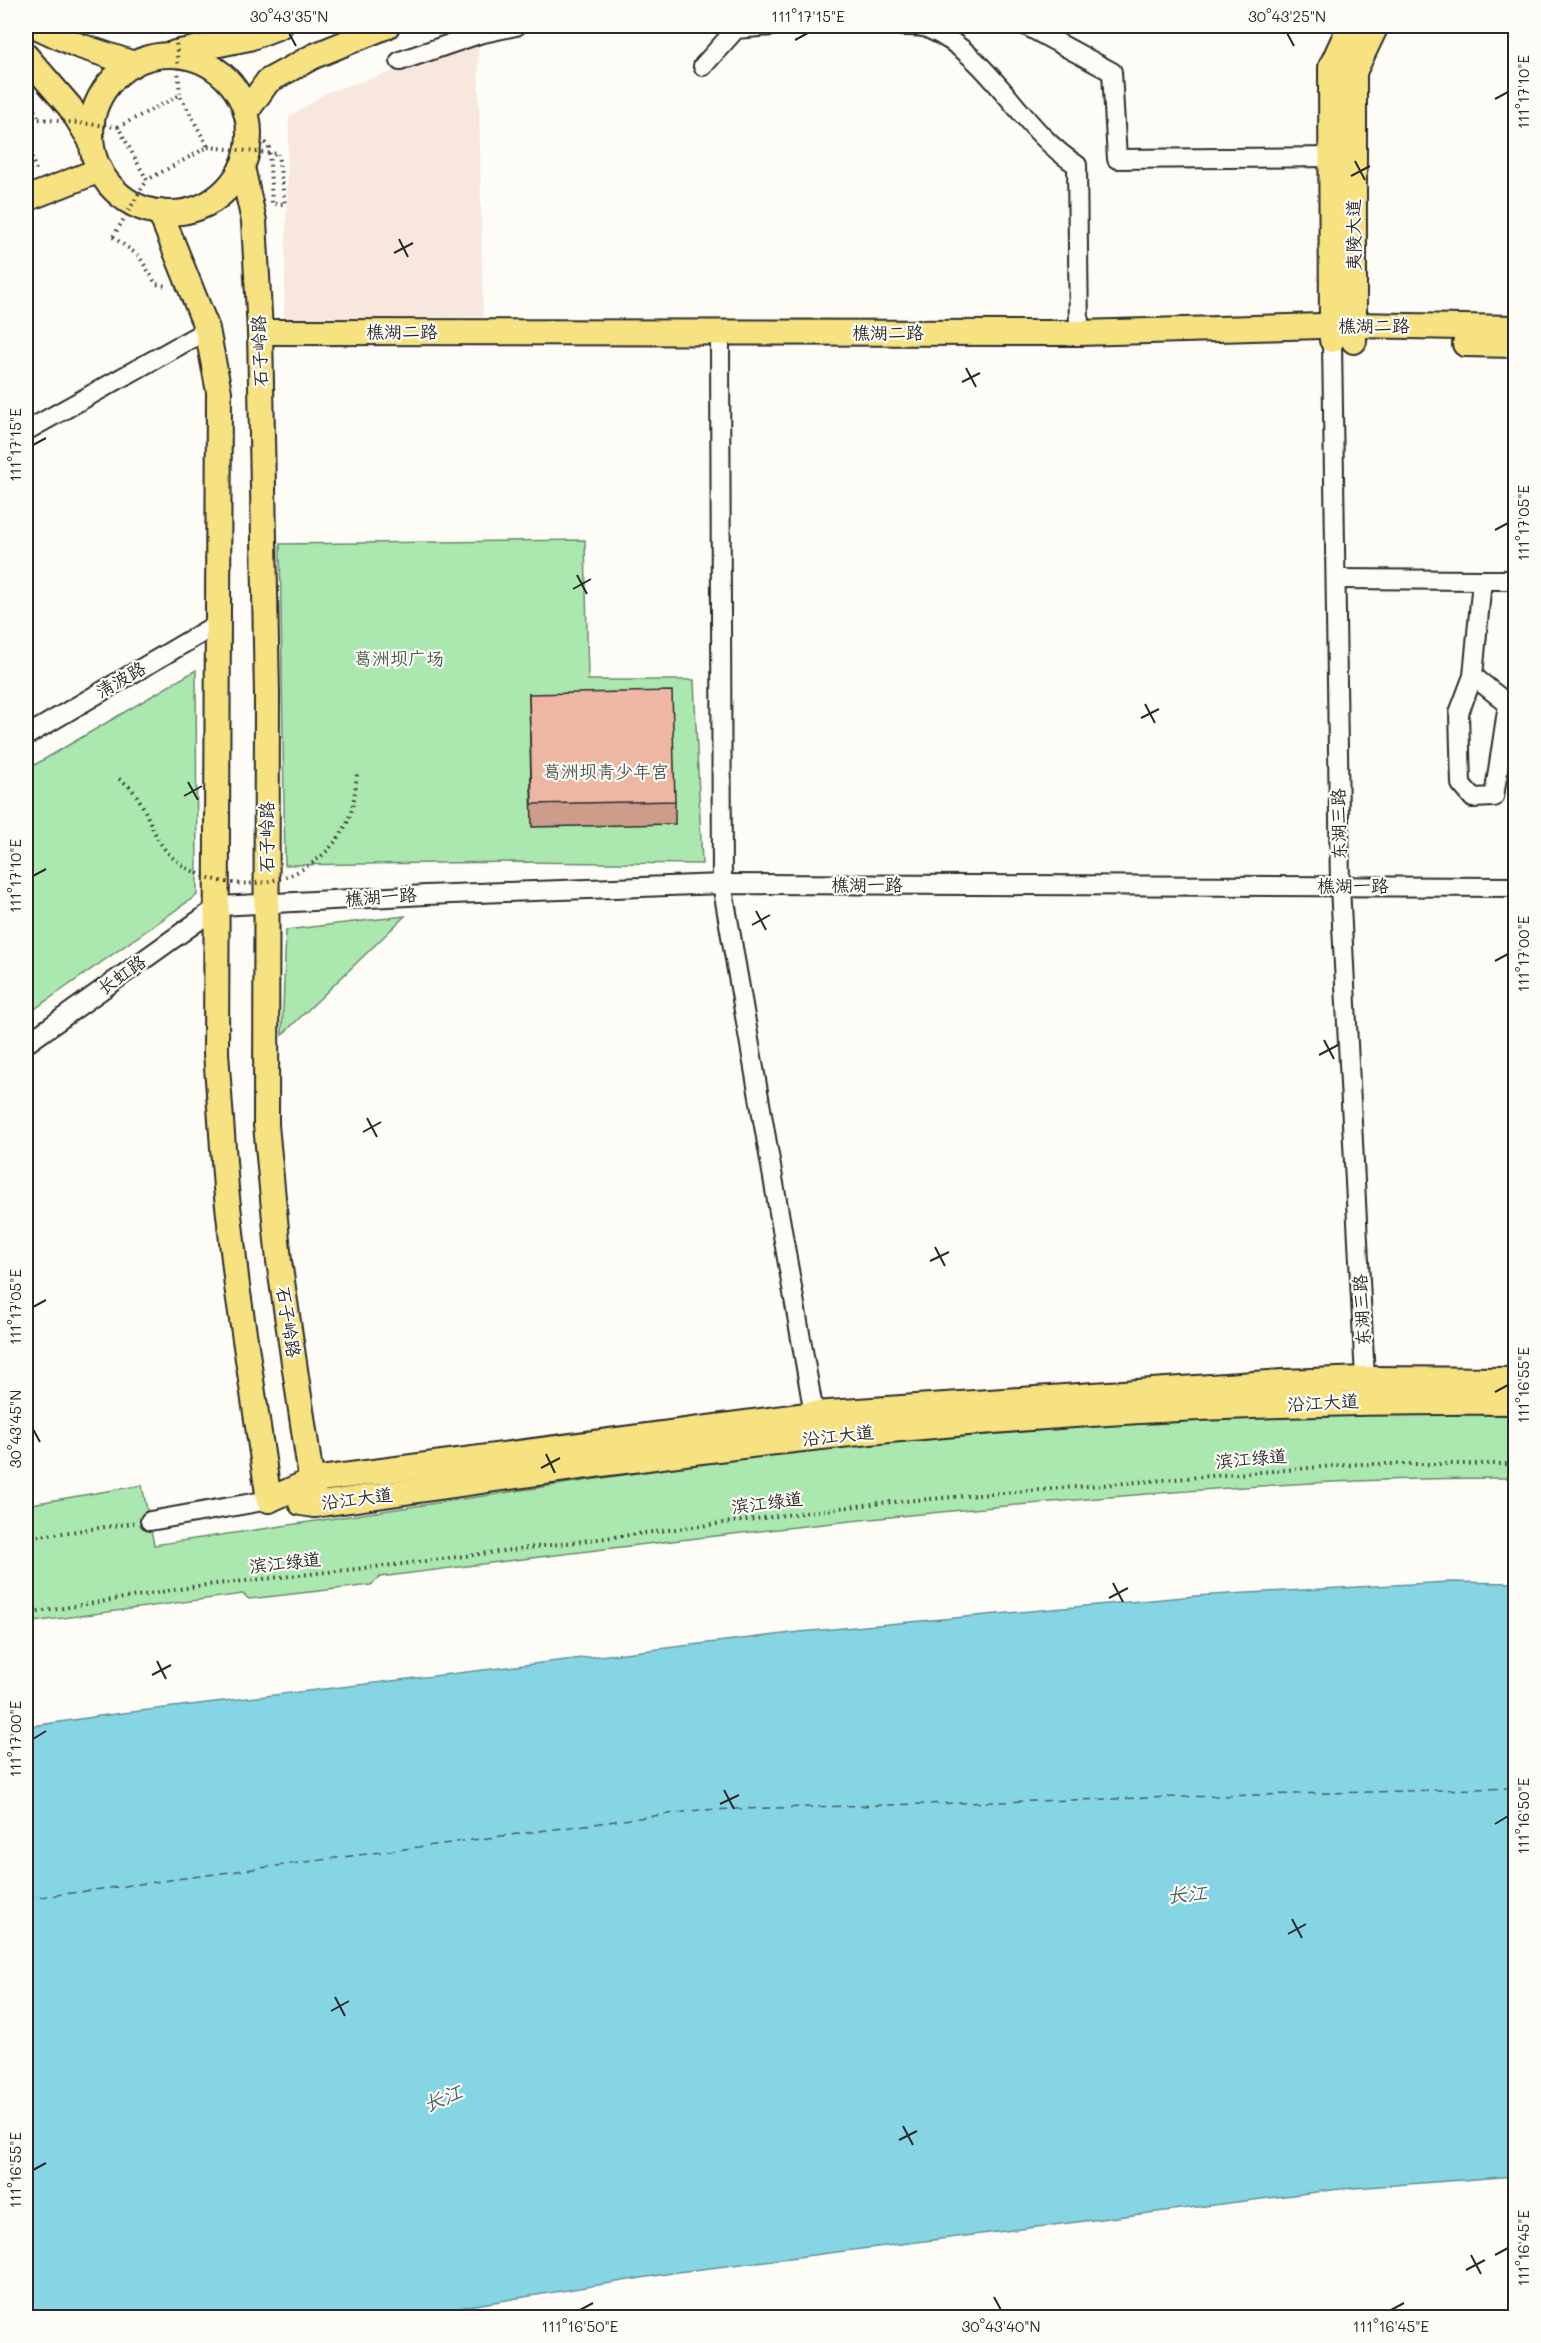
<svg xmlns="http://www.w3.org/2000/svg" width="1541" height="2343" font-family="Mali,'LXGW WenKai TC',sans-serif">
<rect width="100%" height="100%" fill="#fdfcf7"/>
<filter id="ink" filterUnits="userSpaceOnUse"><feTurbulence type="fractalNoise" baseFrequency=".0167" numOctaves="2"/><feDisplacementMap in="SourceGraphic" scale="12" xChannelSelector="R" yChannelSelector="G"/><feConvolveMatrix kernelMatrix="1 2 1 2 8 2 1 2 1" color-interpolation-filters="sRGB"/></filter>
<g filter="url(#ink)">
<polygon fill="#f8e7de" points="478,45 483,317 284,319 289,117 328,92"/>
<g fill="#aae8af" stroke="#6a8a6d" stroke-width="1.5">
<polygon points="585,540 588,680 694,680 702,864 516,862 285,865 280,544"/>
<polygon points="196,670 197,895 26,1015 26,770"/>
<polygon points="405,916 282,1035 286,930"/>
<path d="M1515 1409V1478C1365 1477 1214 1488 1064 1501 835 1520 608 1548 380 1577L371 1585 249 1599 243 1594 26 1623V1505L142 1485 154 1545 785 1451 1172 1420Z"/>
</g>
<polygon fill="#86d5e4" stroke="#62919a" stroke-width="1.5" points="1448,1582 1515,1583 1515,2176 1340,2189 678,2272 402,2317 26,2317 26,1727 107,1715 800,1632 1195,1596"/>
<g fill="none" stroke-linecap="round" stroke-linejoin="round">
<polyline stroke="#465e62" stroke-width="1.5" stroke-dasharray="8 6" stroke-linecap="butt" points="26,1899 699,1810 1516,1788"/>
<defs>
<g id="minor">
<path d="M902 26C910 26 921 25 929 29 991 55 1020 129 1077 165L1079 333"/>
<polyline points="1027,26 1112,72 1117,159 1332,157"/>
<polyline points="400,61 479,34 516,26"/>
<polyline points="703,66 736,29 772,26"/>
<polyline points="1332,342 1340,886 1365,1379"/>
<polyline points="720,346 722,884 814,1414"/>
<polyline points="26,431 207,330"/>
<polyline points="1336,579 1482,580"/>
<polyline points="1473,676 1508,704 1494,797 1473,798 1461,784 1459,713 1473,676 1482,580 1516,580"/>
<polyline points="26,736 217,624"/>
<polyline points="26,1044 219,906 426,895 722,884 1516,887"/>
<polyline points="150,1521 269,1500"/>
</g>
<g id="major">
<polyline points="36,26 77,45 134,64"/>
<polyline points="175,53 249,38 280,26"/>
<circle cx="170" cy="134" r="79"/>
<polyline points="26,56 70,107 91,141"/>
<polyline points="246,112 268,81 314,56 387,26"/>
<polyline points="242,167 254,221 260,332 267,695 266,1125 279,1261 315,1505"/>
<polyline points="26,199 100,170"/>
<polyline points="160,212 207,329 219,392 216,1053 226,1188 237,1286 269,1500"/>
<polyline points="260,332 1079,333 1354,325 1516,328"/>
<polyline points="1332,340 1331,67 1350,26"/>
<polyline points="1354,341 1354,72 1376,26"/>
<polyline points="1465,344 1516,345"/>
<polyline points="269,1500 313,1480 814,1414 1283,1382 1365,1379 1516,1380"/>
<path d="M301 1503 315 1505C449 1486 583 1465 718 1449 981 1416 1251 1400 1516 1402"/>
</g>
</defs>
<use href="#minor" stroke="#2b2b2b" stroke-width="22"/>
<use href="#major" stroke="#2b2b2b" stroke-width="28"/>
<g stroke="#2b2b2b" stroke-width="4" stroke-dasharray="1.5 4.5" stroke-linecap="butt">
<polyline points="26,94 39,119"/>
<polyline points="118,127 180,95 208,147 147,180"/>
<polyline points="252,130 269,147 272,204 285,204 278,154"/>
<polyline points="26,140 37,173"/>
<polyline points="113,237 139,256 156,284 167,286"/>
<polyline points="26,1538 134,1523"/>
<polyline points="26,1614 198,1586 402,1564 880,1503 1359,1464 1516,1464"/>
</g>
<use href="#minor" stroke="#fdfcf7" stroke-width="18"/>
<use href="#major" stroke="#f6e281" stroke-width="24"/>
<g stroke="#2b2b2b" stroke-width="4" stroke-dasharray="1.5 4.5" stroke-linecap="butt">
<polyline points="175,26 180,95"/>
<polyline points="39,119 118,127 147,180 113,237"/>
<polyline points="208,147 278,154"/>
<path d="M119 779C148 795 147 834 171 856 224 904 316 887 347 823 354 807 355 791 357 774"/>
</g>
</g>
<polygon fill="#cd9d8c" stroke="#2b2b2b" stroke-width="1.5" points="529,694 675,801 675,824 532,827"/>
<polygon fill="#eeb7a3" stroke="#2b2b2b" stroke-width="1.5" points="672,691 675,801 532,804 529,694"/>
</g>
<path fill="none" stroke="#2b2b2b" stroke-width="2" d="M289 33 296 46M1287 33 1294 46M795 40 808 33M1495 99 1508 92M1355 161 1365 180M1351 176 1370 166M399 239 408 257M394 253 413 243M966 368 976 387M962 382 980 373M33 445 46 438M1495 530 1508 523M577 575 587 594M573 589 591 579M1145 704 1155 723M1141 718 1159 709M188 782 198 800M184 796 202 786M33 876 46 869M756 911 766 930M752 925 770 915M1495 961 1508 954M1324 1040 1334 1059M1319 1055 1338 1045M367 1118 377 1137M363 1132 381 1122M935 1247 945 1266M930 1261 949 1252M33 1307 46 1300M1495 1392 1508 1385M33 1429 40 1442M546 1454 555 1473M541 1468 560 1458M1113 1583 1123 1602M1109 1598 1128 1588M157 1661 166 1679M152 1675 171 1665M33 1739 46 1731M724 1790 734 1809M720 1804 739 1795M1495 1824 1508 1816M1292 1919 1302 1938M1288 1934 1306 1924M335 1997 345 2016M331 2011 349 2001M903 2126 913 2145M899 2140 917 2131M33 2170 46 2163M1471 2255 1481 2274M1495 2255 1508 2248M1466 2270 1485 2260M994 2297 1001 2310M580 2310 593 2303M1391 2310 1404 2303"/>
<g text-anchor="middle" stroke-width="4.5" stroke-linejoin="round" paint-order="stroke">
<g font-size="18" fill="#2b2b2b" stroke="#fdfcf7">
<text transform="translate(1354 235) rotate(-90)" y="6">夷陵大道</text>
<text x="1374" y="332">樵湖二路</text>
<text x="402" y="338">樵湖二路</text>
<text x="888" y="339">樵湖二路</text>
<text transform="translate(260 351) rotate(-92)" y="6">石子岭路</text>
<text transform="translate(121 680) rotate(-30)" y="6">清波路</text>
<text transform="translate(1339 824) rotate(-91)" y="6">东湖三路</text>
<text transform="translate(267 837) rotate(-90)" y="6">石子岭路</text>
<text x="867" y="891">樵湖一路</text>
<text x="1353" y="892">樵湖一路</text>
<text transform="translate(381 897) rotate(-4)" y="6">樵湖一路</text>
<text transform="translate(122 975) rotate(-35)" y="6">长虹路</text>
<text transform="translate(1362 1310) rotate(-93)" y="6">东湖三路</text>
<text transform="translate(288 1322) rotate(81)" y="6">石子岭路</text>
<text transform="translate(1323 1403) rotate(-3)" y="6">沿江大道</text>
<text transform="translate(838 1436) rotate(-6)" y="6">沿江大道</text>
<text transform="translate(1251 1459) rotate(-5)" y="6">滨江绿道</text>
<text transform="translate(357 1499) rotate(-7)" y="6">沿江大道</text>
<text transform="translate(767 1503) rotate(-7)" y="6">滨江绿道</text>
<text transform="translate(285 1563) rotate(-6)" y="6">滨江绿道</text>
</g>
<g font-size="18" fill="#4b5a4c" stroke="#fdfcf7">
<text x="399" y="665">葛洲坝广场</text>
<text x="606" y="778">葛洲坝青少年宫</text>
</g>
<g font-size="20" font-style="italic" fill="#465e62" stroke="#fdfcf7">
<text transform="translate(1187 1894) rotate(-4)" y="7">长江</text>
<text transform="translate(443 2098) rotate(-22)" y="7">长江</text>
</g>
</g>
<rect width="1541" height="2343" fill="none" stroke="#fdfcf7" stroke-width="66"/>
<rect x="33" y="33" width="1475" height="2277" fill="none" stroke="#2b2b2b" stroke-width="2"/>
<g font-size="15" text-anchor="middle" fill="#2b2b2b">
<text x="289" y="22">30°43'35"N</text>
<text x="808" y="22">111°17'15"E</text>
<text x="1287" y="22">30°43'25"N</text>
<text transform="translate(1524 92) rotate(-90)" y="5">111°17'10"E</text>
<text transform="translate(16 445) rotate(-90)" y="5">111°17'15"E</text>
<text transform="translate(1524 523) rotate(-90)" y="5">111°17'05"E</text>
<text transform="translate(16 876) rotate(-90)" y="5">111°17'10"E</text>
<text transform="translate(1524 954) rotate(-90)" y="5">111°17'00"E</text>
<text transform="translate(16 1307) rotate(-90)" y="5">111°17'05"E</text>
<text transform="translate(1524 1385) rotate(-90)" y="5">111°16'55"E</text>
<text transform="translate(16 1429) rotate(-90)" y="5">30°43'45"N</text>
<text transform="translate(16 1739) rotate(-90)" y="5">111°17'00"E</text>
<text transform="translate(1524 1816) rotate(-90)" y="5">111°16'50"E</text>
<text transform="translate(16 2170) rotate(-90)" y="5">111°16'55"E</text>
<text transform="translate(1524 2248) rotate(-90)" y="5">111°16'45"E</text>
<text x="580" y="2332">111°16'50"E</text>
<text x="1001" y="2332">30°43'40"N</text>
<text x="1391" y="2332">111°16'45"E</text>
</g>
</svg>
